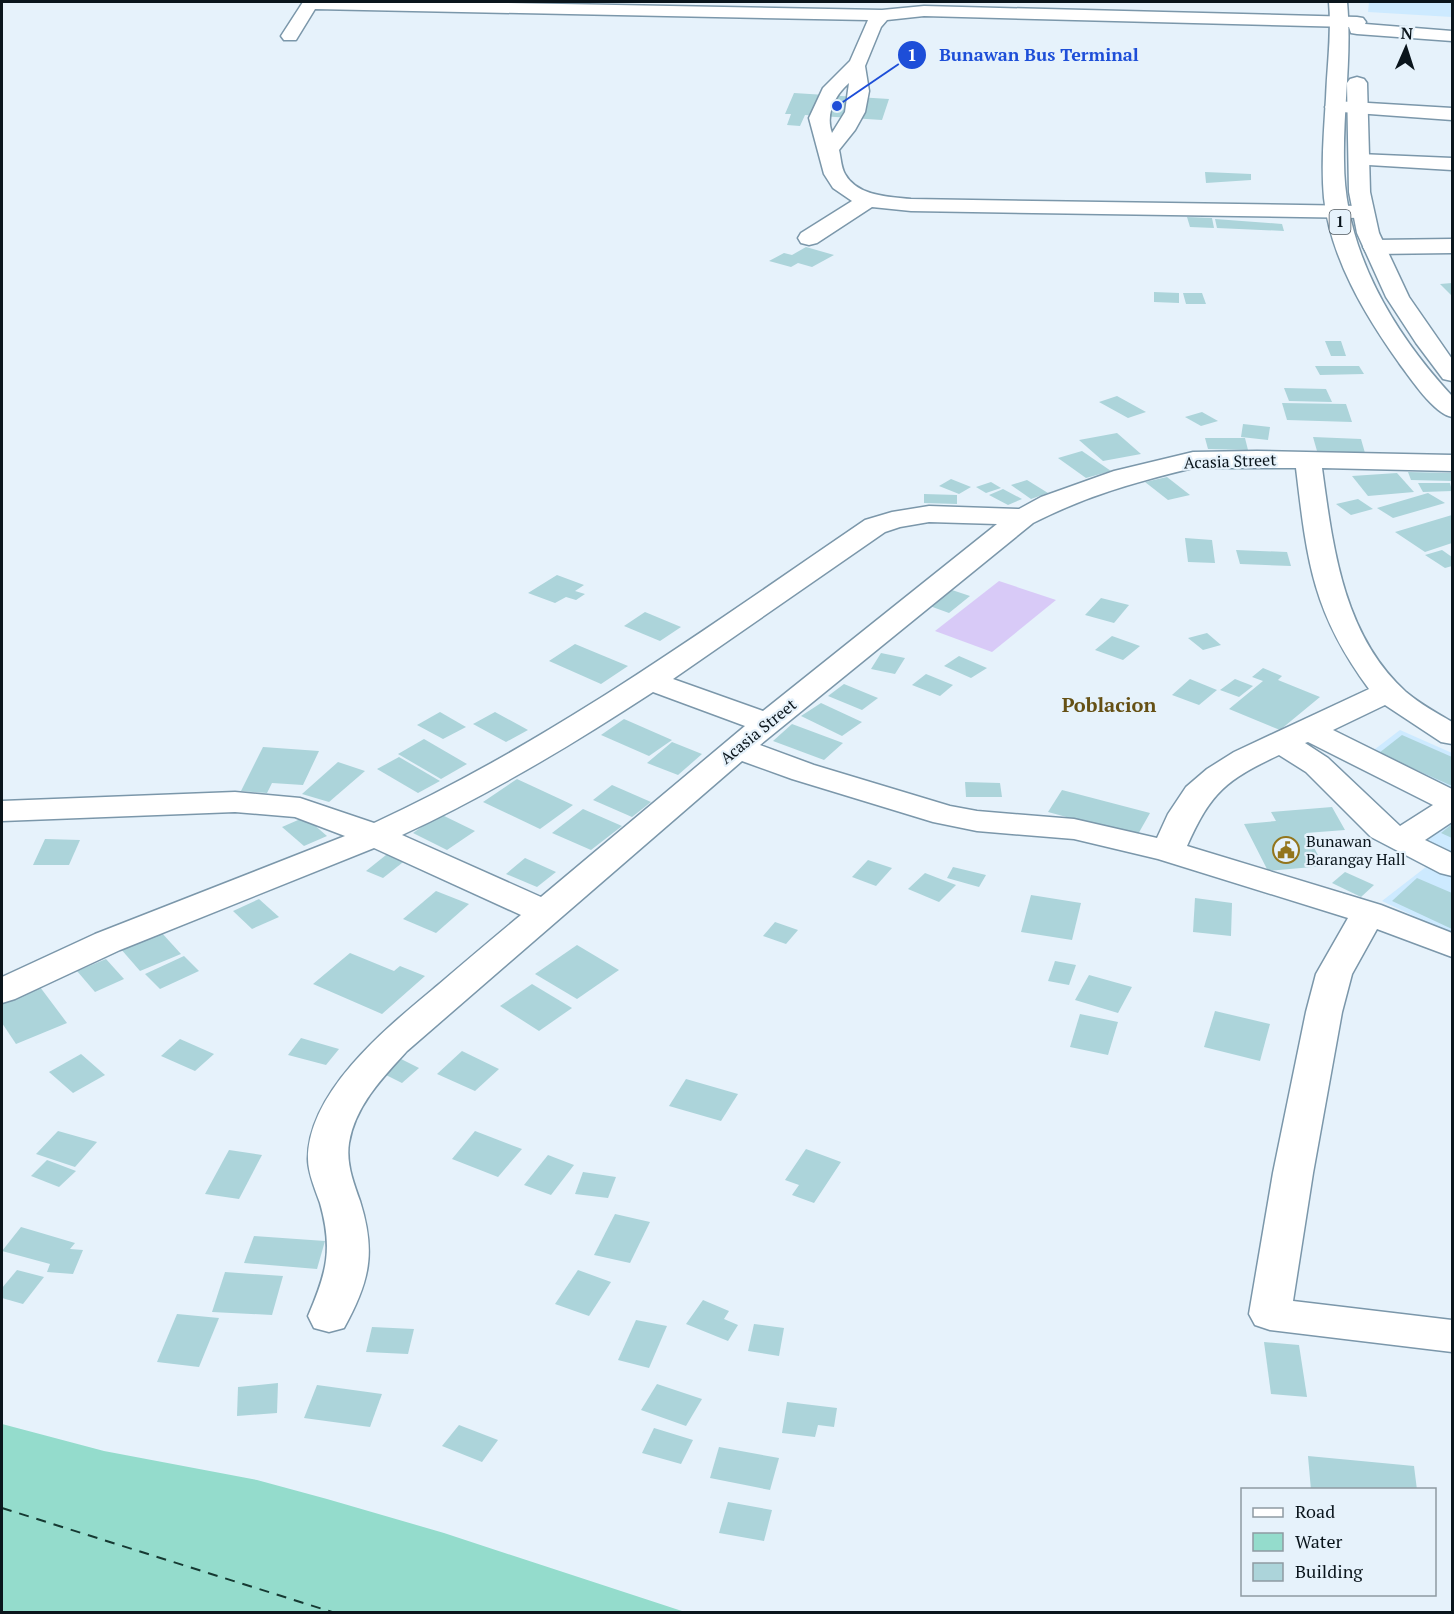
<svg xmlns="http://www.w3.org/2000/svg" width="1454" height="1614" font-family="'PT Serif',serif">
<rect width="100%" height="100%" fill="#e6f2fb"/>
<g fill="#cdeaff">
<polygon points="1369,2 1452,2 1452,17 1368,12"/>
<polygon points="1400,730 1452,753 1452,792 1370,753"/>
<polygon points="1452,814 1452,934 1382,901 1444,853 1419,840"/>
</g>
<polygon fill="#d8caf7" points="999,581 1056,600 992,652 935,631"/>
<polygon fill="#94dccc" points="2,1424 104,1451 257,1480 327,1499 444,1533 685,1612 2,1612"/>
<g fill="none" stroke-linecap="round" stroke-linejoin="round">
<polyline stroke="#163932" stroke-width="2" stroke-dasharray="10 8" stroke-linecap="butt" points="2,1508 332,1612"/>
</g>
<g fill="#acd4da">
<polygon points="794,93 889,99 882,120 805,115 800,126 787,125 791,114 785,114"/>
<polygon points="1205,172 1251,174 1251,180 1206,183"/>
<polygon points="1187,217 1212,218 1214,228 1190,227"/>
<polygon points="1215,219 1282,224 1284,231 1217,228"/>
<polygon points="806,247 834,255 812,267 798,263 791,267 769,261 784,253 792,255"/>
<polygon points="1452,283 1452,296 1440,284"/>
<polygon points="1154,292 1179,293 1179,303 1154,302"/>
<polygon points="1183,293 1202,293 1206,304 1186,304"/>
<polygon points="1325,341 1341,341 1346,356 1331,356"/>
<polygon points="1315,366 1359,366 1364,374 1320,375"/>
<polygon points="1284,388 1326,389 1332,402 1289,401"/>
<polygon points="1117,396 1146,412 1128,418 1099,402"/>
<polygon points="1282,403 1346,404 1352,422 1287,420"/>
<polygon points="1202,412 1218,421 1201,426 1185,417"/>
<polygon points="1243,424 1270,427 1268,440 1241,437"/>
<polygon points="1117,433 1141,454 1103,461 1079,440"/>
<polygon points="1313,437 1361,439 1365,453 1317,451"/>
<polygon points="1205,438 1245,438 1248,450 1208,449"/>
<polygon points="1082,451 1111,471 1086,478 1058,458"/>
<polygon points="1408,472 1452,473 1452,481 1411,480"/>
<polygon points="1397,473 1414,492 1368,496 1352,476"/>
<polygon points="1167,477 1190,495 1168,500 1145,482"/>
<polygon points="951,479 971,487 959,494 939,486"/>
<polygon points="1027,480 1048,493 1031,499 1011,485"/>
<polygon points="991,482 1001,488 986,493 976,487"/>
<polygon points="1418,483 1450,483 1452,491 1423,492"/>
<polygon points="1003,489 1022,499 1008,505 989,495"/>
<polygon points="1428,493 1445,503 1393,518 1377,508"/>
<polygon points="924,494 957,495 957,504 924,503"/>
<polygon points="1358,499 1373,509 1351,515 1336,504"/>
<polygon points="1452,515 1452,543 1425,552 1395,532"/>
<polygon points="1185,538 1212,540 1215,563 1188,562"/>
<polygon points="1236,550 1287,552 1291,566 1240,564"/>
<polygon points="1442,550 1452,557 1452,566 1445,568 1425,555"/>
<polygon points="557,575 584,585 575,591 585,594 576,600 566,597 555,603 528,593"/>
<polygon points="949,589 970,596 949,613 927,605"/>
<polygon points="1101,598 1129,605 1114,623 1085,615"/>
<polygon points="645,612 681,627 660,641 624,626"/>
<polygon points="1207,633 1221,645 1203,650 1188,638"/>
<polygon points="1112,636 1140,646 1123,660 1095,650"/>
<polygon points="575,644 628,666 601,684 549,661"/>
<polygon points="881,653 905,658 895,674 871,669"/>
<polygon points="959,656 987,668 971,678 944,666"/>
<polygon points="1263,668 1282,676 1278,680 1320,697 1280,730 1229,709 1263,681 1252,677"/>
<polygon points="926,674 953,685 940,696 912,685"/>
<polygon points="1190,679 1217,690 1199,705 1172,695"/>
<polygon points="1235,679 1253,686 1239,697 1220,690"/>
<polygon points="844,684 878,698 862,710 828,696"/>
<polygon points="821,703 862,722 842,736 801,716"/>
<polygon points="440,712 466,727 443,739 417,725"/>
<polygon points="495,712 528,730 506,742 473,724"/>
<polygon points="624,719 672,740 649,756 601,735"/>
<polygon points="792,724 843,743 824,760 773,741"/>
<polygon points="1402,735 1452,757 1452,786 1379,753"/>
<polygon points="424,739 467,764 441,779 398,754"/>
<polygon points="672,742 702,754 678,775 647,763"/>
<polygon points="263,747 319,751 303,785 272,783 267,793 241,791"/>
<polygon points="399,757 440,781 418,793 377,769"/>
<polygon points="338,762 365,771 329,802 302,794"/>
<polygon points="517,779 573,805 540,829 483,802"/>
<polygon points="965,782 1000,783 1002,797 966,797"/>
<polygon points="612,785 651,802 632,817 593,800"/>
<polygon points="1062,790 1150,813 1137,836 1048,812"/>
<polygon points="1332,807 1345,830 1306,833 1324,866 1268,871 1244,824 1276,821 1271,812"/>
<polygon points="583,809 622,826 591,850 552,833"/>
<polygon points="440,814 475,831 447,850 413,833"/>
<polygon points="305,817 327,836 304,846 282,827"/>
<polygon points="1452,824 1452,838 1441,833"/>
<polygon points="45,839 80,840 69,865 33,865"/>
<polygon points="391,851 407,859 383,878 366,871"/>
<polygon points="525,858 556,872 537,887 506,874"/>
<polygon points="868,860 892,868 876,886 852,877"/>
<polygon points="953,867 986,875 979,887 947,878"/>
<polygon points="1345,872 1374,885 1361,897 1332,883"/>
<polygon points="925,873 956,885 939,902 908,889"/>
<polygon points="1417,878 1452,893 1452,929 1392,901"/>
<polygon points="436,891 469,904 436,933 403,919"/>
<polygon points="1031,895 1081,903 1072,940 1021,932"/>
<polygon points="1195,898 1232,903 1231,936 1193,932"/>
<polygon points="259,899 279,917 252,929 233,911"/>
<polygon points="775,922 798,930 786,944 763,936"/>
<polygon points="161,932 181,954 140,971 120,948"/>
<polygon points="577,945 619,970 577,999 535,974"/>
<polygon points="350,953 394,971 400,966 425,976 382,1014 313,984"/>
<polygon points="184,956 199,971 160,989 145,974"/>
<polygon points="106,959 124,979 95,992 77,971"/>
<polygon points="1055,961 1076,965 1069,985 1048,981"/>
<polygon points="1089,975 1132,987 1118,1013 1075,1000"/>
<polygon points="532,984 572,1008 539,1031 500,1006"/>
<polygon points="40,987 67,1023 16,1044 2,1023 2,1003"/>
<polygon points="1215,1011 1270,1024 1260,1061 1204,1047"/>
<polygon points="1080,1014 1118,1022 1108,1055 1070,1047"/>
<polygon points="301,1038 339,1049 326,1065 288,1055"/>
<polygon points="180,1039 214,1054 195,1071 161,1056"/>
<polygon points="462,1051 499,1069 475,1091 437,1074"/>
<polygon points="81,1054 105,1075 73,1093 49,1072"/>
<polygon points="399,1058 419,1068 402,1083 382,1073"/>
<polygon points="686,1079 738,1094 721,1121 669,1106"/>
<polygon points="58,1131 97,1142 75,1167 36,1154"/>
<polygon points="475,1131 522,1149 498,1177 452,1159"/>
<polygon points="806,1149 841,1162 814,1203 792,1195 799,1185 785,1180"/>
<polygon points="229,1150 262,1155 239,1199 205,1194"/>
<polygon points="548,1155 574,1165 551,1195 524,1185"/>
<polygon points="47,1160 76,1171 59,1187 31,1176"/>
<polygon points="583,1172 616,1177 608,1198 575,1194"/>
<polygon points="615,1214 650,1222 630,1263 594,1255"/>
<polygon points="21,1227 75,1243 70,1249 83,1250 73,1274 47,1272 50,1264 2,1251"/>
<polygon points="254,1236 325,1241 317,1269 244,1263"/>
<polygon points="17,1270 44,1277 23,1304 2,1298 2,1288"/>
<polygon points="578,1270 611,1282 589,1316 555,1304"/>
<polygon points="225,1272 283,1276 272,1315 212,1312"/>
<polygon points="703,1300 729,1311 724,1319 738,1325 728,1341 686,1324"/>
<polygon points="177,1314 219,1318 199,1367 157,1362"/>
<polygon points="636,1320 667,1326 649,1368 618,1360"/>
<polygon points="754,1324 784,1328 779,1356 748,1351"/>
<polygon points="372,1327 414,1329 408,1354 366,1352"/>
<polygon points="1264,1342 1299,1345 1307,1397 1271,1394"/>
<polygon points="278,1383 277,1413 237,1416 238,1387"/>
<polygon points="657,1384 702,1399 686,1426 641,1410"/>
<polygon points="317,1385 382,1394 370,1427 304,1418"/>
<polygon points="787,1402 837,1408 834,1427 818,1425 815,1437 782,1433"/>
<polygon points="459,1425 498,1440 482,1462 442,1446"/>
<polygon points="654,1428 693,1440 681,1464 642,1453"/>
<polygon points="719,1447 779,1458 770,1490 710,1478"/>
<polygon points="1308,1456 1414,1466 1417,1490 1311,1490"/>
<polygon points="728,1502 772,1510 764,1541 719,1533"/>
</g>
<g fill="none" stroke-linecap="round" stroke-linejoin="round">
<defs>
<g id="minor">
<path d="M303 2H456L882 10 924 6 1357 17 1363 18 1366 22 1365 24 1452 31V41L1357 34 1351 33 1349 27 924 16 887 20 881 27 865 66 869 91 865 112 855 130 839 150C841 158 841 167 845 174 857 196 889 197 911 199L1362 206 1370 207 1373 212 1370 217 1362 218 911 211 872 207 817 243 809 245 801 243 798 238 801 233 852 201 833 188 824 174 809 118 823 88 850 61 868 20 315 9 296 40H284L281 36ZM849 83 845 112 832 133C825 114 835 95 849 83Z"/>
<polygon points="1335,101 1452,108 1452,120 1328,111 1325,107 1328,103"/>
<polygon points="1359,154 1452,158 1452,170 1352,164 1349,160 1352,156"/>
<polygon points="1452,239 1452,253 1374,254 1366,252 1363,247 1366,242 1374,240"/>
<path d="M1257 451 1452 455V471L1322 468C1333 548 1343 635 1406 692 1420 704 1437 713 1452 722V744L1441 742 1385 705 1333 730 1452 789V822L1425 840 1452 853V876L1440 873 1371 837 1306 772 1279 755C1226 780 1211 792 1187 846L1381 905 1452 933V957L1377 929 1352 974 1342 1012 1313 1173 1293 1301 1452 1320V1352L1270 1330 1255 1325 1249 1314 1273 1173 1306 1012 1316 974 1348 918 1158 859 1074 839 977 831 933 822 792 779 742 761 407 1051C383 1077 355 1106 349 1143 346 1163 353 1181 360 1201 376 1252 370 1281 344 1328L329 1332 314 1328 308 1316C327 1272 333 1249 320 1203 315 1189 308 1173 308 1159 308 1090 390 1025 438 985 465 962 493 938 521 915L374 848 120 950 15 999 2 1003V977L95 934 345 836 295 817 235 812 2 821V801L235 792 300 798 374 823C550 742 705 629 865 520L892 512 929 506 1019 509 1041 497 1114 471 1193 452ZM1193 468H1296C1307 560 1312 612 1369 689L1234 752 1207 769 1186 787 1168 814 1157 838 1074 819 977 811 950 806 814 765 760 745 1033 523C1086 496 1135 482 1193 468ZM929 522 997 524 763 711 673 679 885 532 900 527ZM653 692 745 726 541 897 402 835C490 794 572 745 653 692ZM1308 742 1433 805 1400 826 1328 758 1305 743Z"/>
</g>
<g id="highway">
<path d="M1329 2H1347C1352 55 1343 109 1344 161 1344 251 1393 332 1452 396V417C1434 414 1411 379 1399 363 1365 315 1331 259 1324 198 1321 165 1324 131 1326 98 1327 66 1332 34 1329 2Z"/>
<polygon points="1357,77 1364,79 1367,83 1370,192 1379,233 1409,297 1452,359 1452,381 1443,379 1416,343 1386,297 1357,233 1349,192 1347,83 1350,79"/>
</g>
</defs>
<use href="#minor" stroke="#7b97aa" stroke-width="3"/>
<use href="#highway" stroke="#7b97aa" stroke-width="3"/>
<use href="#minor" fill="#fff" fill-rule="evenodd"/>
<use href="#highway" fill="#fff" fill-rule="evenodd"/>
</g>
<defs>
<symbol id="civic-ring" viewBox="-11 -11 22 22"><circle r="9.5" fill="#e6f2fb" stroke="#93751c" stroke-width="1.5"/><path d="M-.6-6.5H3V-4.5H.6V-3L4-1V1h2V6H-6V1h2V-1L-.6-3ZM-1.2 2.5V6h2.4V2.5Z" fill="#93751c"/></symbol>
</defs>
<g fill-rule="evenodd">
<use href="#civic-ring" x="1271" y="835" width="30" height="30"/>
</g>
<g text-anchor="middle" stroke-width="4.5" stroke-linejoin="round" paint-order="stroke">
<rect fill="#e6f2fb" stroke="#4c575f" stroke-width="1.5" x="1329.5" y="210" width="21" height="24" rx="4.5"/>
<g font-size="15" font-weight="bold" fill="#0a151c">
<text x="1340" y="227">1</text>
</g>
<g font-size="16" fill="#0a151c" stroke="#e6f2fb">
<text transform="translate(1230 461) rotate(-2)" y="6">Acasia Street</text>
<text transform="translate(758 731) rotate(-39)" y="6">Acasia Street</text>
</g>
<g font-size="16" fill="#0a151c" stroke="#e6f2fb" text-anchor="start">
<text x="1306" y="847">Bunawan<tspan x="1306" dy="18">Barangay Hall</tspan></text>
</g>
<g font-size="20" font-weight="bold" fill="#655014" stroke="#e6f2fb">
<text x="1109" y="712">Poblacion</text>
</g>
</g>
<path fill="none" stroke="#1d4ed8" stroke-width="2" d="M837 106L912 55"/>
<g fill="#1d4ed8" stroke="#e6f2fb" stroke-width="2">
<circle cx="837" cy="106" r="6"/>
<circle cx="912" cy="55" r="15"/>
</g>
<g font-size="18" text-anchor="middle" font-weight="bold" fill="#fff">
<text x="912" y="61">1</text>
</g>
<g font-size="18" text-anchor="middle" font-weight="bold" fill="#1d4ed8" stroke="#e6f2fb" stroke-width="4.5" stroke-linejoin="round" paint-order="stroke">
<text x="1039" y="61">Bunawan Bus Terminal</text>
</g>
<rect width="1454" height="1614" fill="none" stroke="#0a151c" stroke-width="6"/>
<rect x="1241" y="1488" width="195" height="108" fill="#e6f2fb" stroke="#8e9aa2" stroke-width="1.5"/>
<rect x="1253" y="1508" width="30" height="9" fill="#ffffff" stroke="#8e9aa2" stroke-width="1.5"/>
<text x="1295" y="1518" font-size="18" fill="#0a151c">Road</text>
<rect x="1253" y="1533" width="30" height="18" fill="#94dccc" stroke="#8e9aa2" stroke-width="1.5"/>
<text x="1295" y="1548" font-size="18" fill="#0a151c">Water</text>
<rect x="1253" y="1563" width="30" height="18" fill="#acd4da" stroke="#8e9aa2" stroke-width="1.5"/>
<text x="1295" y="1578" font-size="18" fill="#0a151c">Building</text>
<g transform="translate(1406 48) rotate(3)" stroke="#e6f2fb" stroke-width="4.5" paint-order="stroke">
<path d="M0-4.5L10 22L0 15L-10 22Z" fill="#0a151c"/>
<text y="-9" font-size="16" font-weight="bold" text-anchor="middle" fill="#0a151c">N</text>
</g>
</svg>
